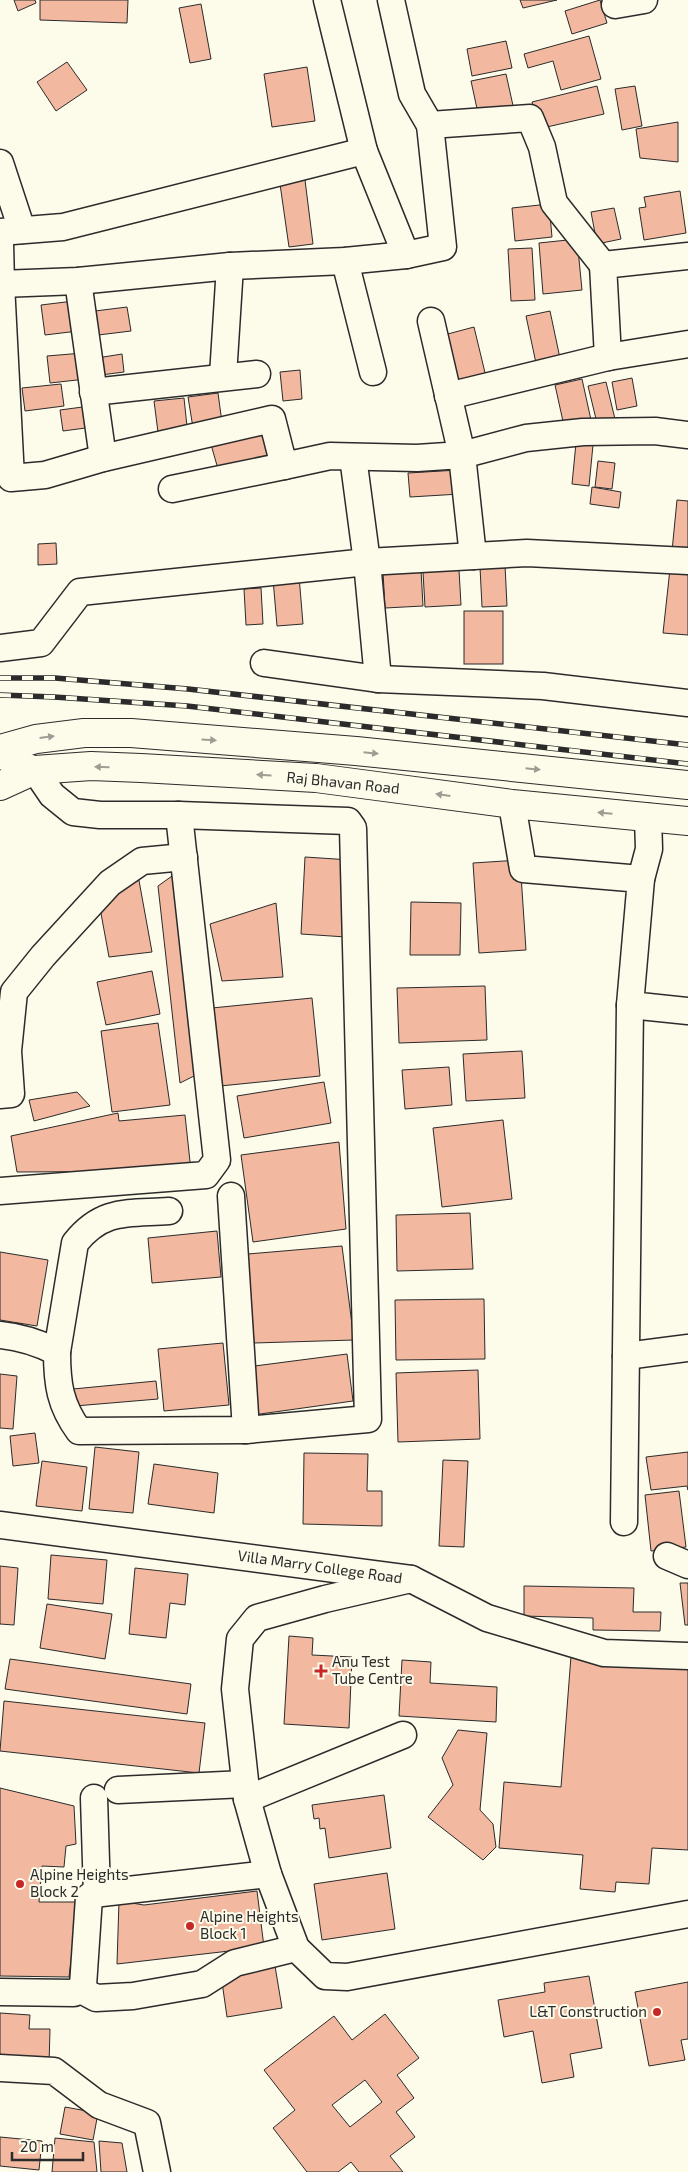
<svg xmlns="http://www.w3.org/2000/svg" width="688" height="2172" font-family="'Exo 2',sans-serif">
<rect width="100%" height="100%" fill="#fdfbea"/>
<g fill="#f2b8a0" stroke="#2b2b2b" fill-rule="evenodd">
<polygon points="14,0 35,0 36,3 18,11"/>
<polygon points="40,0 128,0 127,23 40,20"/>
<polygon points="520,0 557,0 523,8"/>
<polygon points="600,0 607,23 572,34 565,11"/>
<polygon points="201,4 211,59 190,63 179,8"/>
<polygon points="589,36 601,79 561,90 553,61 528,68 524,54"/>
<polygon points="506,41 512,68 472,76 467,49"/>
<polygon points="67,62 87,90 56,111 37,82"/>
<polygon points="307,67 315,121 272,127 264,74"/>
<polygon points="506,74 514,110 479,118 471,81"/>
<polygon points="597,86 604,114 538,129 532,102"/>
<polygon points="635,86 642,126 622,130 615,89"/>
<polygon points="678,122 678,162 640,158 636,129"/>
<polygon points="305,180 313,244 289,247 280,184"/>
<polygon points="680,191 686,233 644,240 639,208 646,207 644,197"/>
<polygon points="549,204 552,237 515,241 512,208"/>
<polygon points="614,208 621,239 597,244 591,212"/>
<polygon points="577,239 582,290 543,294 539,243"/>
<polygon points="532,248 535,300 511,301 508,249"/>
<polygon points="74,301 78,331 45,335 41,305"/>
<polygon points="127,307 131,331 90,336 87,312"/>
<polygon points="550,311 561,363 537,368 526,316"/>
<polygon points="474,327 487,381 456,388 444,335"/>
<polygon points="83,353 86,379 50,383 47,356"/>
<polygon points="122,354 124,372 93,376 91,359"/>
<polygon points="300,370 302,399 283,401 280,372"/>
<polygon points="632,378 637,406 617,410 612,382"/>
<polygon points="582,379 591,420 564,426 555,385"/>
<polygon points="606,382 615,419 597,423 588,386"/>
<polygon points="61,384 64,406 25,411 22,388"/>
<polygon points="218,393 223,430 194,434 188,397"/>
<polygon points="184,398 188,436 159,440 154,401"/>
<polygon points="90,406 93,427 63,431 60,410"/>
<polygon points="262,426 272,461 220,476 210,441"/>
<polygon points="576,443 593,445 589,486 572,484"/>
<polygon points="598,461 615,463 612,489 595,487"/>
<polygon points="458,470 460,494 410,497 408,473"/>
<polygon points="592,487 621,492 619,508 590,504"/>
<polygon points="677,500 688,501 688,552 672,551"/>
<polygon points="56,543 57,564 38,565 38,544"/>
<polygon points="505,565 507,606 482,607 480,567"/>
<polygon points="670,569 688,571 688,635 663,633"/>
<polygon points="421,570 423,606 385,608 383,572"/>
<polygon points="459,570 461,605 425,607 423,572"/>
<polygon points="299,576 303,624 277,626 273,579"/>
<polygon points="261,588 263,624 246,625 244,589"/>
<rect x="464" y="611" width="39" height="53"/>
<polygon points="305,857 351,860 346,937 301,934"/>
<polygon points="520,860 526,950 479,953 473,863"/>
<polygon points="138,875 152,952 109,957 100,908"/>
<polygon points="172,876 198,1074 180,1083 158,886"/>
<polygon points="411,902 461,903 460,955 410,955"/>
<polygon points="276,903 283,977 222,981 210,924"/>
<polygon points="152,971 160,1014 106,1025 97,982"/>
<polygon points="485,986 487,1040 399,1043 397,988"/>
<polygon points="312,998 320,1076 220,1086 212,1008"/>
<polygon points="158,1023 170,1105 112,1112 101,1031"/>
<polygon points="522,1051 525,1098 466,1101 463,1054"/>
<polygon points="449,1067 452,1105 405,1109 402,1070"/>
<polygon points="324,1082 331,1123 244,1138 237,1096"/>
<polygon points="77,1092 90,1106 34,1121 29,1100"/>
<polygon points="118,1113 119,1121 185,1115 191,1171 17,1172 11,1136"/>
<polygon points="503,1120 512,1199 442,1207 433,1128"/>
<polygon points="339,1142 346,1229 253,1242 241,1155"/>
<polygon points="470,1213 473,1269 397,1271 396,1215"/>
<polygon points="217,1231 221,1277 152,1283 148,1238"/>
<polygon points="342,1246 354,1340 254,1343 248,1254"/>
<polygon points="0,1252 48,1260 37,1326 0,1320"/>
<polygon points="484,1299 485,1359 396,1360 395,1300"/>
<polygon points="223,1343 229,1405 164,1411 158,1349"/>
<polygon points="347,1354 353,1401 253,1415 247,1367"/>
<polygon points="478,1370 480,1439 398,1442 396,1373"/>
<polygon points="0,1374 17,1376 13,1429 0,1428"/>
<polygon points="156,1381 158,1399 75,1406 73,1389"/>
<polygon points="35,1433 39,1463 13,1466 10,1436"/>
<polygon points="95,1447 139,1452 133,1513 89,1509"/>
<polygon points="688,1452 688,1490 687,1486 651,1490 646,1457"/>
<polygon points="304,1453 368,1454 367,1491 382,1491 382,1526 303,1524"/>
<polygon points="443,1460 468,1461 464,1547 439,1546"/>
<polygon points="42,1461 87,1467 82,1511 36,1506"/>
<polygon points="154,1464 218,1473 214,1513 148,1504"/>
<polygon points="679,1491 686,1547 651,1551 645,1495"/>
<polygon points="51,1555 107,1560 103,1604 48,1599"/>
<polygon points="0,1566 18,1568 14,1625 0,1624"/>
<polygon points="135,1568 188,1574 185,1605 170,1603 166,1638 129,1634"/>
<polygon points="680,1583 688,1583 688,1625 685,1625"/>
<polygon points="524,1586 634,1588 633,1612 661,1612 660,1631 593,1630 593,1618 524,1616"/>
<polygon points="47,1604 112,1614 105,1659 40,1648"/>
<polygon points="289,1636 313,1638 312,1655 352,1657 349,1728 284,1724"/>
<polygon points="571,1656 688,1666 688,1850 652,1848 649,1884 616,1882 615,1892 580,1889 583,1855 499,1848 504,1782 561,1787"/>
<polygon points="10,1659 191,1684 187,1714 5,1689"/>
<polygon points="402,1660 431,1662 430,1683 497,1687 496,1722 399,1716"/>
<polygon points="4,1701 205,1723 199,1773 0,1751"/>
<polygon points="458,1730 487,1733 480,1810 493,1824 496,1847 483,1860 428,1817 453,1785 442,1758"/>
<polygon points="0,1788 74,1806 76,1844 66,1846 64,1867 42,1866 39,1902 75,1902 76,1921 69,1977 0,1976"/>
<polygon points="384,1795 391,1848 329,1858 325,1828 320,1829 319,1818 314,1819 312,1805"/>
<polygon points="387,1873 395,1929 322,1940 314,1884"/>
<polygon points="257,1891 264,1947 117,1964 119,1901 144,1905"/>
<polygon points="275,1966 282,2008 227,2017 221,1975"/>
<polygon points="589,1976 602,2048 570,2054 574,2077 542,2083 533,2031 504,2037 498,2000 545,1992 544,1983"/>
<polygon points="688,1982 688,2039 681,2040 685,2060 649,2066 635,1992"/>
<polygon points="0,2013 30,2015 29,2029 50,2029 49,2066 0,2064"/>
<path d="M385 2014 419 2058 397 2075 414 2098 396 2112 415 2137 390 2156 403 2172H359L351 2162 338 2172H307L273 2128 295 2110 264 2070 334 2016 352 2040ZM365 2080 382 2102 350 2127 332 2105Z"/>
<polygon points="65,2107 98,2113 93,2140 60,2134"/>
<polygon points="0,2137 42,2141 39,2170 0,2166"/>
<polygon points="55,2138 94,2142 97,2172 52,2172"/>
<polygon points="99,2141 122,2143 127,2172 101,2172"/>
</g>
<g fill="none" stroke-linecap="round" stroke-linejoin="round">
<defs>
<g id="minor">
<polyline points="327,0 364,151 406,255 443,247 430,125"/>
<polyline points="391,0 412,94 430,125 530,118 542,147 554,203 603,265"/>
<polyline points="615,5 644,0"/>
<polyline points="0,163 22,230"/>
<polyline points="0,232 63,227 364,151"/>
<polyline points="0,243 1,284 78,281 230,266 345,261 406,255"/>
<polyline points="345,261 373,372"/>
<polyline points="78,281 103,458"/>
<polyline points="1,284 11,478 45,475 103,458 272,419 284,466 330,456 417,458 462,455 526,438 583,432 655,431 688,435"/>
<polyline points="431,321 462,455 473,556"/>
<polyline points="608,357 603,265 688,256"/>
<polyline points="223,376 230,266"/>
<polyline points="93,392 257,374"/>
<polyline points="448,396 608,357 688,344"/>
<polyline points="172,489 284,466"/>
<polyline points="0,648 41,643 80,592 367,562 353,457"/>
<polyline points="264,663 378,679 543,686 688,703"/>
<polyline points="378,679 367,562 527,553 688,561"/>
<path d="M0 755 35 770 52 795 73 812 100 815H179L348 821 353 828 368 1419 246 1430 79 1431C60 1405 57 1384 57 1352 39 1343 21 1337 0 1335"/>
<polyline points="512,804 523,869 641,879 630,1005 688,1011"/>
<polyline points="641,879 649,849 648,817"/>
<polyline points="0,1095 11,1094 8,1051 14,992 43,956 110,883 142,861 184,857"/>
<polyline points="0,1191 206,1175 217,1160 179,815"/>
<polyline points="231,1196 246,1430"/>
<path d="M57 1352 75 1243C103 1208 128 1214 169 1211"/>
<polyline points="626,1356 688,1348"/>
<polyline points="624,1522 630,1005"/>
<polyline points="0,1525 411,1579 487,1618 604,1653 688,1656"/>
<polyline points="667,1556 688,1565"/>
<polyline points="411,1579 325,1599 257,1618 240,1639 235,1689 247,1799 268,1874 296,1948 325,1976 347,1977 688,1914"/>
<polyline points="118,1790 245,1784"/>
<polyline points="94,1798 97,1894"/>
<polyline points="247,1799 403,1735"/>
<polyline points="81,1990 96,1998 133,1996 202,1984 235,1963 296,1948"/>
<polyline points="0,1992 74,1993 83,1986 89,1897 93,1894 268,1874"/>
<polyline points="0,2068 54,2071 99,2105 147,2123 157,2172"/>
</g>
<g id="major">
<polyline points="0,749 36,739 84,733 131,733 356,751 688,785"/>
<polyline points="0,786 35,770 91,766 141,768 316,778 512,804 688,821"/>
</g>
</defs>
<use href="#minor" stroke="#2b2b2b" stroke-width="29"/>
<use href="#major" stroke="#2b2b2b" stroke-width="30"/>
<use href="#minor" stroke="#fdfbea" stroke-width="26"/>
<use href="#major" stroke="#fdfbea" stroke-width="28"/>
<defs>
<g id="rail">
<polyline points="0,678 55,678 188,689 688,745"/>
<polyline points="0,695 54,697 187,706 688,764"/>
</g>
</defs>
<use href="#rail" stroke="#2b2b2b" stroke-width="5.5"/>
<use href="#rail" stroke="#fdfbea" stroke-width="4" stroke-dasharray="11" stroke-linecap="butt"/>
</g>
<defs><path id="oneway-solid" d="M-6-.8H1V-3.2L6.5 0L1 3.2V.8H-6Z" transform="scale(1.25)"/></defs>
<g fill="#9e9d94">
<use href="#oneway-solid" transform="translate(47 737) rotate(-7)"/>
<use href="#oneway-solid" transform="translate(209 740) rotate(4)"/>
<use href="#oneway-solid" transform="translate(371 753) rotate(6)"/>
<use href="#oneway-solid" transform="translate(102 767) rotate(-179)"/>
<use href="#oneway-solid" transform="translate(533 769) rotate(6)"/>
<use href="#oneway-solid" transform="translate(264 775) rotate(-177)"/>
<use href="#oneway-solid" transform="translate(443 795) rotate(-172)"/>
<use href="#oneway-solid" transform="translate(605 813) rotate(-175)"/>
</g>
<g fill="#c62828" stroke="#fdfbea" stroke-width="2">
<path d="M318.5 1663.5h5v5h5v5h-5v5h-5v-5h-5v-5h5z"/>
<circle cx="20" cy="1884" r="5"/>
<circle cx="190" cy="1926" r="5"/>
<circle cx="657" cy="2012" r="5"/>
</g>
<g text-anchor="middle" stroke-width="4" stroke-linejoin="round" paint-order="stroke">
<g font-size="15" fill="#2b2b2b" stroke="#fdfbea">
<text transform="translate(343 783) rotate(6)" y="5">Raj Bhavan Road</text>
<text transform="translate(320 1567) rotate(8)" y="5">Villa Marry College Road</text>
</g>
<g font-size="15" fill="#2b2b2b" stroke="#fdfbea" text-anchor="start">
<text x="332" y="1667">Anu Test<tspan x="332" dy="17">Tube Centre</tspan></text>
<text x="30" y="1880">Alpine Heights<tspan x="30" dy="17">Block 2</tspan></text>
<text x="200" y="1922">Alpine Heights<tspan x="200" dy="17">Block 1</tspan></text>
<text x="647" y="2017" text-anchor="end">L&amp;T Construction</text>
</g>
</g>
<path d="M12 2152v8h71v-8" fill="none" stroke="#2b2b2b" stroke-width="2.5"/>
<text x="20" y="2152" font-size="15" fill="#2b2b2b" stroke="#fdfbea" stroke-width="4" paint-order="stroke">20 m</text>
</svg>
